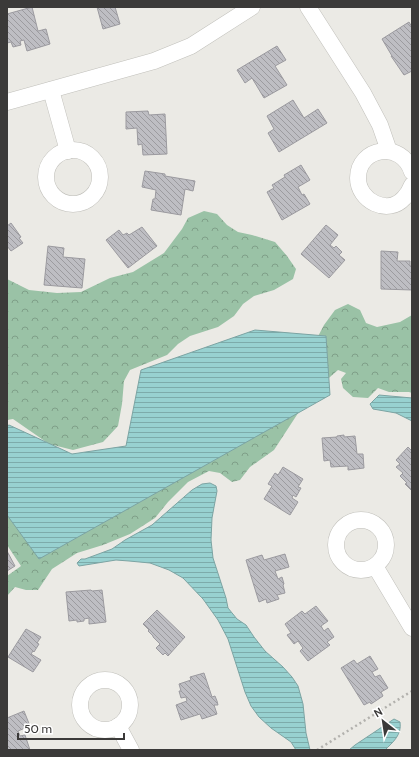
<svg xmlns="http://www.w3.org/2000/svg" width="419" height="757" font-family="Cabin,sans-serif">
<defs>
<pattern id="forest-crowns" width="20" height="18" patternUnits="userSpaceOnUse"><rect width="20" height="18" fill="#9ac2a6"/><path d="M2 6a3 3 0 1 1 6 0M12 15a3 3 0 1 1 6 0" fill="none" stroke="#7f9f88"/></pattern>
<pattern id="water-rules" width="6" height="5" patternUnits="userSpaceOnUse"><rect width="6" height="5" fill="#98d1d0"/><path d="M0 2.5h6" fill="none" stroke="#7dabaa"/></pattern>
<pattern id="building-back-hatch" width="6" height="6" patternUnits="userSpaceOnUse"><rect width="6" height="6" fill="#bebec3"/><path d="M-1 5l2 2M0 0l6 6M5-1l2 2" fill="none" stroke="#9c9b9f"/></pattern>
</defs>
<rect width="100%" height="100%" fill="#ebeae5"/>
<g fill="url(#forest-crowns)">
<polygon points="204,211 217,214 227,225 238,232 252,235 275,242 287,256 296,269 293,279 274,290 254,296 243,304 234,316 218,327 190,336 178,344 167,355 130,370 124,381 122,404 118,426 103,442 73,450 49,444 13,419 7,420 7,279 29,290 57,293 81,292 110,278 133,272 164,253 182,229 188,218"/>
<polygon points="348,304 360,310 366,323 377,327 400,322 412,315 412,393 409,392 389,392 378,388 368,398 353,397 343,388 341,379 346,373 338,370 322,384 304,404 274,450 250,467 240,480 232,482 220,473 209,471 188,482 168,502 155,518 130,534 103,545 77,553 52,569 38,590 26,590 15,587 7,596 7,576 21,566 7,545 7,500 31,531 314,344 324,325 335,310"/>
</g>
<g fill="url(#water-rules)" stroke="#7ca4a3">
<polygon points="255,330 326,336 330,395 39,559 7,515 7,426 9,425 72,454 126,446 141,370"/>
<polygon points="379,395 412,398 412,421 396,413 373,409 370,404"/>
<polygon points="210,483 216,486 217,491 212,518 211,540 213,558 226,598 228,608 237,619 246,625 254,637 265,651 283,667 292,677 298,686 303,704 306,733 310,750 296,750 291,742 271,728 259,717 251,706 245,692 228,639 218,620 203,599 183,578 169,570 150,563 129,561 116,560 79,566 77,563 81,559 85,559 112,549 125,540 152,525 192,490 202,484"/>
<path d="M394 719 400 722C402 735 393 742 385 750H349L355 745Z"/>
</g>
<g fill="url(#building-back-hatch)" stroke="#9b9a9f">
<polygon points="32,7 38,31 46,29 50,44 27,51 24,40 20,41 21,45 13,47 11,42 7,43 7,14"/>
<polygon points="97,7 115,7 120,24 103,29"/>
<polygon points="409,22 412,27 412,71 404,75 391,56 392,56 382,39"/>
<polygon points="277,46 286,60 275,66 287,85 264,98 252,78 245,83 237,70"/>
<polygon points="293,100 304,118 318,109 327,123 279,152 268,133 274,129 267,116"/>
<polygon points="148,111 149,115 165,114 167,154 143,155 142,144 138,145 137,128 126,129 126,112"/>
<polygon points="301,165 310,180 298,187 302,195 304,194 310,204 282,220 267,192 274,188 272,185 285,177 284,175"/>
<polygon points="145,171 165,174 165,176 195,181 193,191 185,189 181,215 151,210 153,199 155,199 156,190 142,187"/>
<polygon points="11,223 21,237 19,238 23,243 11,251 7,246 7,226"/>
<polygon points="326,225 338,235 330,245 334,248 336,246 342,252 339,255 345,260 329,278 301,254"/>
<polygon points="142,227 157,246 128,268 106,240 119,230 123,235 127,233 129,235"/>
<polygon points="48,246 64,248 63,257 85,259 82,288 44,285"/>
<polygon points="381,251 398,252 397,261 410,261 410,266 412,266 412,290 381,289"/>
<polygon points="344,435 344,437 355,436 357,454 363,454 364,468 348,470 348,466 331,467 330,460 324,461 322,438 337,437 337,436"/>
<polygon points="408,447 412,451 412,491 405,484 407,483 400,476 403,473 396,467 400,464 396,460"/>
<polygon points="283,467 303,479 298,487 301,488 296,497 293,495 292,498 298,502 290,515 264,499 272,486 268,484 275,473 278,475"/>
<polygon points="7,551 15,566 7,571"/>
<polygon points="285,554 289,567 275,571 278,579 282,577 284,584 283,585 285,593 277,595 279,599 267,603 266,599 259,602 246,560 262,555 264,560"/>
<polygon points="91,590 92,591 102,590 106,622 89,624 89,618 84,619 84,621 77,622 77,620 69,621 66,592"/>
<polygon points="316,606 328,621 321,626 324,631 328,628 334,637 327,642 330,645 308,661 300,651 303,648 298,641 294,644 287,635 291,633 285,624 302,611 305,614"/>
<polygon points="157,610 185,637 168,656 165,653 163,655 156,648 160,644 153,637 153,636 148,631 149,630 143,624"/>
<polygon points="26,629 41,637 37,643 39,644 34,652 33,651 31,654 41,660 33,672 8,657"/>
<polygon points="370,656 378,669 372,672 375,677 380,675 388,688 381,692 383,696 371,704 370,702 364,705 341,668 354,660 357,664"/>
<polygon points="204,673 212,697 215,696 217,701 218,705 214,705 217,714 202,719 200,714 181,720 176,705 187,701 186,697 181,698 179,691 181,691 179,684 191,680 190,677"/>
<polygon points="24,711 30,726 18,731 20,736 25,735 30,750 7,750 7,718"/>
</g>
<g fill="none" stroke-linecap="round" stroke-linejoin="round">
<defs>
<g id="minor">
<polyline points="308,7 363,93 380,125 389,151"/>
<polyline points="51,90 68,151"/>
<polyline points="7,102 154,61 191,46 252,7"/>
<circle cx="73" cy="177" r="27"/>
<path d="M412 172C402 140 358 147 358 178 358 201 388 216 404 198 408 194 410 190 412 185"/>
<circle cx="361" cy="545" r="25"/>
<polyline points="375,566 412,628"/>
<circle cx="105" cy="705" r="25"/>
<polyline points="118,726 131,750"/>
</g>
</defs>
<use href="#minor" stroke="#c1c0bb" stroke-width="17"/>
<polyline stroke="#b2b1ad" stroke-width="2.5" stroke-dasharray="2 3" stroke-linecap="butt" points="317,750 412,691"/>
<use href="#minor" stroke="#fff" stroke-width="16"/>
</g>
<rect width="419" height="757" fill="none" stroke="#3b3a39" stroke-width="16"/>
<g transform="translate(383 721) rotate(330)" stroke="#ffffff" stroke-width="3" paint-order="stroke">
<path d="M0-3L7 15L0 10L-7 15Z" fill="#3b3a39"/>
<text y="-6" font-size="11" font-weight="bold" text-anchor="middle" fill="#3b3a39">N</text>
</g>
<path d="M18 733v6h106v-6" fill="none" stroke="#3b3a39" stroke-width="2"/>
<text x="24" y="733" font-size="12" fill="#3b3a39" stroke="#ffffff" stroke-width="3" paint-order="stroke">50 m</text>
</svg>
